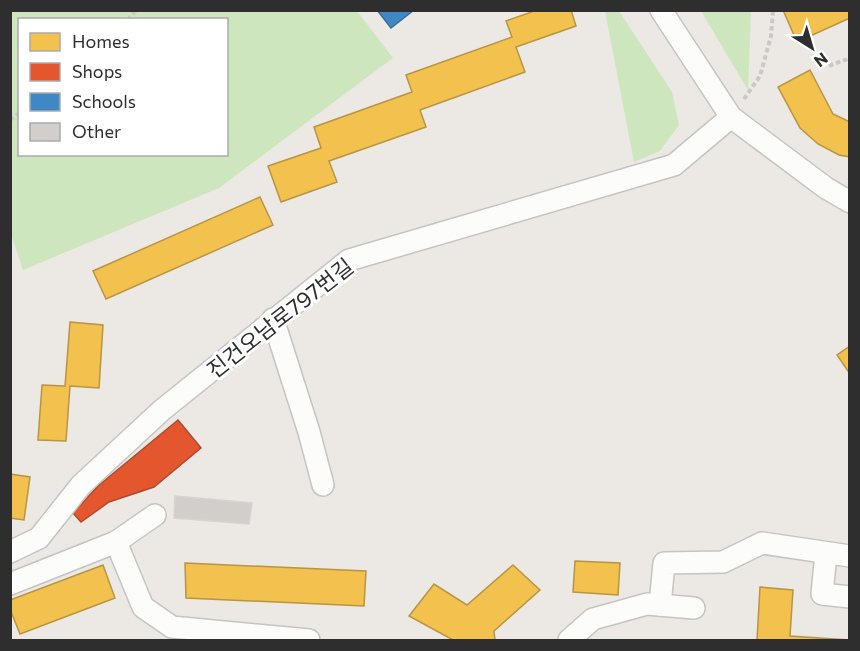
<svg xmlns="http://www.w3.org/2000/svg" width="860" height="651" font-family="Commissioner,'Noto Sans KR',sans-serif">
<rect width="100%" height="100%" fill="#ece8e4"/>
<g fill="#cee6be" fill-rule="evenodd">
<path d="M10 11H357L393 58 219 188 23 270 10 231ZM20 20H226V154H20Z"/>
<polygon points="605,11 619,11 672,92 679,125 660,151 634,162"/>
<polygon points="701,11 751,11 748,90"/>
</g>
<g fill="#f2c14e" stroke="#b79544" stroke-width="1.5">
<polygon points="537,10 571,10 576,26 516,47 525,72 420,110 426,127 329,161 337,182 281,202 268,166 321,148 314,127 412,92 406,75 512,37 506,21"/>
<polygon points="783,10 850,10 850,18 797,42"/>
<polygon points="810,70 833,114 850,122 850,157 839,155 818,144 800,128 778,87"/>
<polygon points="260,197 273,225 106,299 93,271"/>
<polygon points="70,322 103,325 99,388 70,386 66,441 38,440 42,385 65,386"/>
<polygon points="850,346 850,374 837,355"/>
<polygon points="10,474 30,477 24,520 10,518"/>
<polygon points="575,561 620,563 618,595 573,592"/>
<polygon points="185,563 366,571 364,606 186,598"/>
<polygon points="103,565 115,598 20,634 10,609 10,600"/>
<polygon points="513,565 540,590 494,631 495,640 453,640 409,616 434,584 467,605"/>
<polygon points="760,587 793,590 790,636 850,640 757,640"/>
</g>
<polygon fill="#e4572e" stroke="#ad4b2e" stroke-width="1.5" points="178,420 201,448 154,487 109,502 81,522 73,513 98,486"/>
<polygon fill="#3f88c5" stroke="#3a6d98" stroke-width="1.5" points="377,10 414,10 391,28"/>
<polygon fill="#d1cecb" stroke="#d7d4d0" stroke-width="1.5" points="175,496 252,503 249,524 174,518"/>
<g fill="none" stroke-linecap="round" stroke-linejoin="round">
<defs>
<g id="minor">
<polyline points="661,10 731,117 826,188 850,202"/>
<polyline points="273,319 309,432 323,485"/>
<polyline points="116,542 143,607 172,627 309,640"/>
<polyline points="10,552 39,538 81,485 162,410 349,260 674,165 731,117"/>
<polyline points="826,553 822,594 850,597"/>
<polyline points="10,584 116,542 155,515"/>
<polyline points="660,605 664,563 723,562 762,543 850,556"/>
<polyline points="569,640 593,619 647,604 694,608"/>
</g>
</defs>
<use href="#minor" stroke="#c5c4c5" stroke-width="24"/>
<g stroke="#c9c9c8" stroke-width="4" stroke-dasharray="4.5 3" stroke-linecap="butt">
<polyline points="128,20 136,10"/>
<polyline points="829,66 850,58"/>
<polyline points="744,99 760,76 771,36 773,10"/>
<polyline points="10,120 20,112"/>
</g>
<use href="#minor" stroke="#fcfcfb" stroke-width="21"/>
</g>
<g text-anchor="middle" stroke-width="6" stroke-linejoin="round" paint-order="stroke">
<g font-size="22" fill="#2e2e2e" stroke="#fff">
<text transform="translate(280 318) rotate(-38)" y="8">진건오남로797번길</text>
</g>
</g>
<rect width="860" height="651" fill="none" stroke="#2e2e2e" stroke-width="24"/>
<rect x="18" y="18" width="210" height="138" fill="#ffffff" stroke="#ababab" stroke-width="1.5"/>
<rect x="30" y="33" width="30" height="18" fill="#f2c14e" stroke="#ababab" stroke-width="1.5"/>
<text x="72" y="48" font-size="18" fill="#2e2e2e">Homes</text>
<rect x="30" y="63" width="30" height="18" fill="#e4572e" stroke="#ababab" stroke-width="1.5"/>
<text x="72" y="78" font-size="18" fill="#2e2e2e">Shops</text>
<rect x="30" y="93" width="30" height="18" fill="#3f88c5" stroke="#ababab" stroke-width="1.5"/>
<text x="72" y="108" font-size="18" fill="#2e2e2e">Schools</text>
<rect x="30" y="123" width="30" height="18" fill="#d1cecb" stroke="#ababab" stroke-width="1.5"/>
<text x="72" y="138" font-size="18" fill="#2e2e2e">Other</text>
<g transform="translate(812 48) rotate(143)" stroke="#ffffff" stroke-width="4.5" paint-order="stroke">
<path d="M0-4.5L10 22L0 15L-10 22Z" fill="#2e2e2e"/>
<text y="-9" font-size="16" font-weight="bold" text-anchor="middle" fill="#2e2e2e">N</text>
</g>
</svg>
